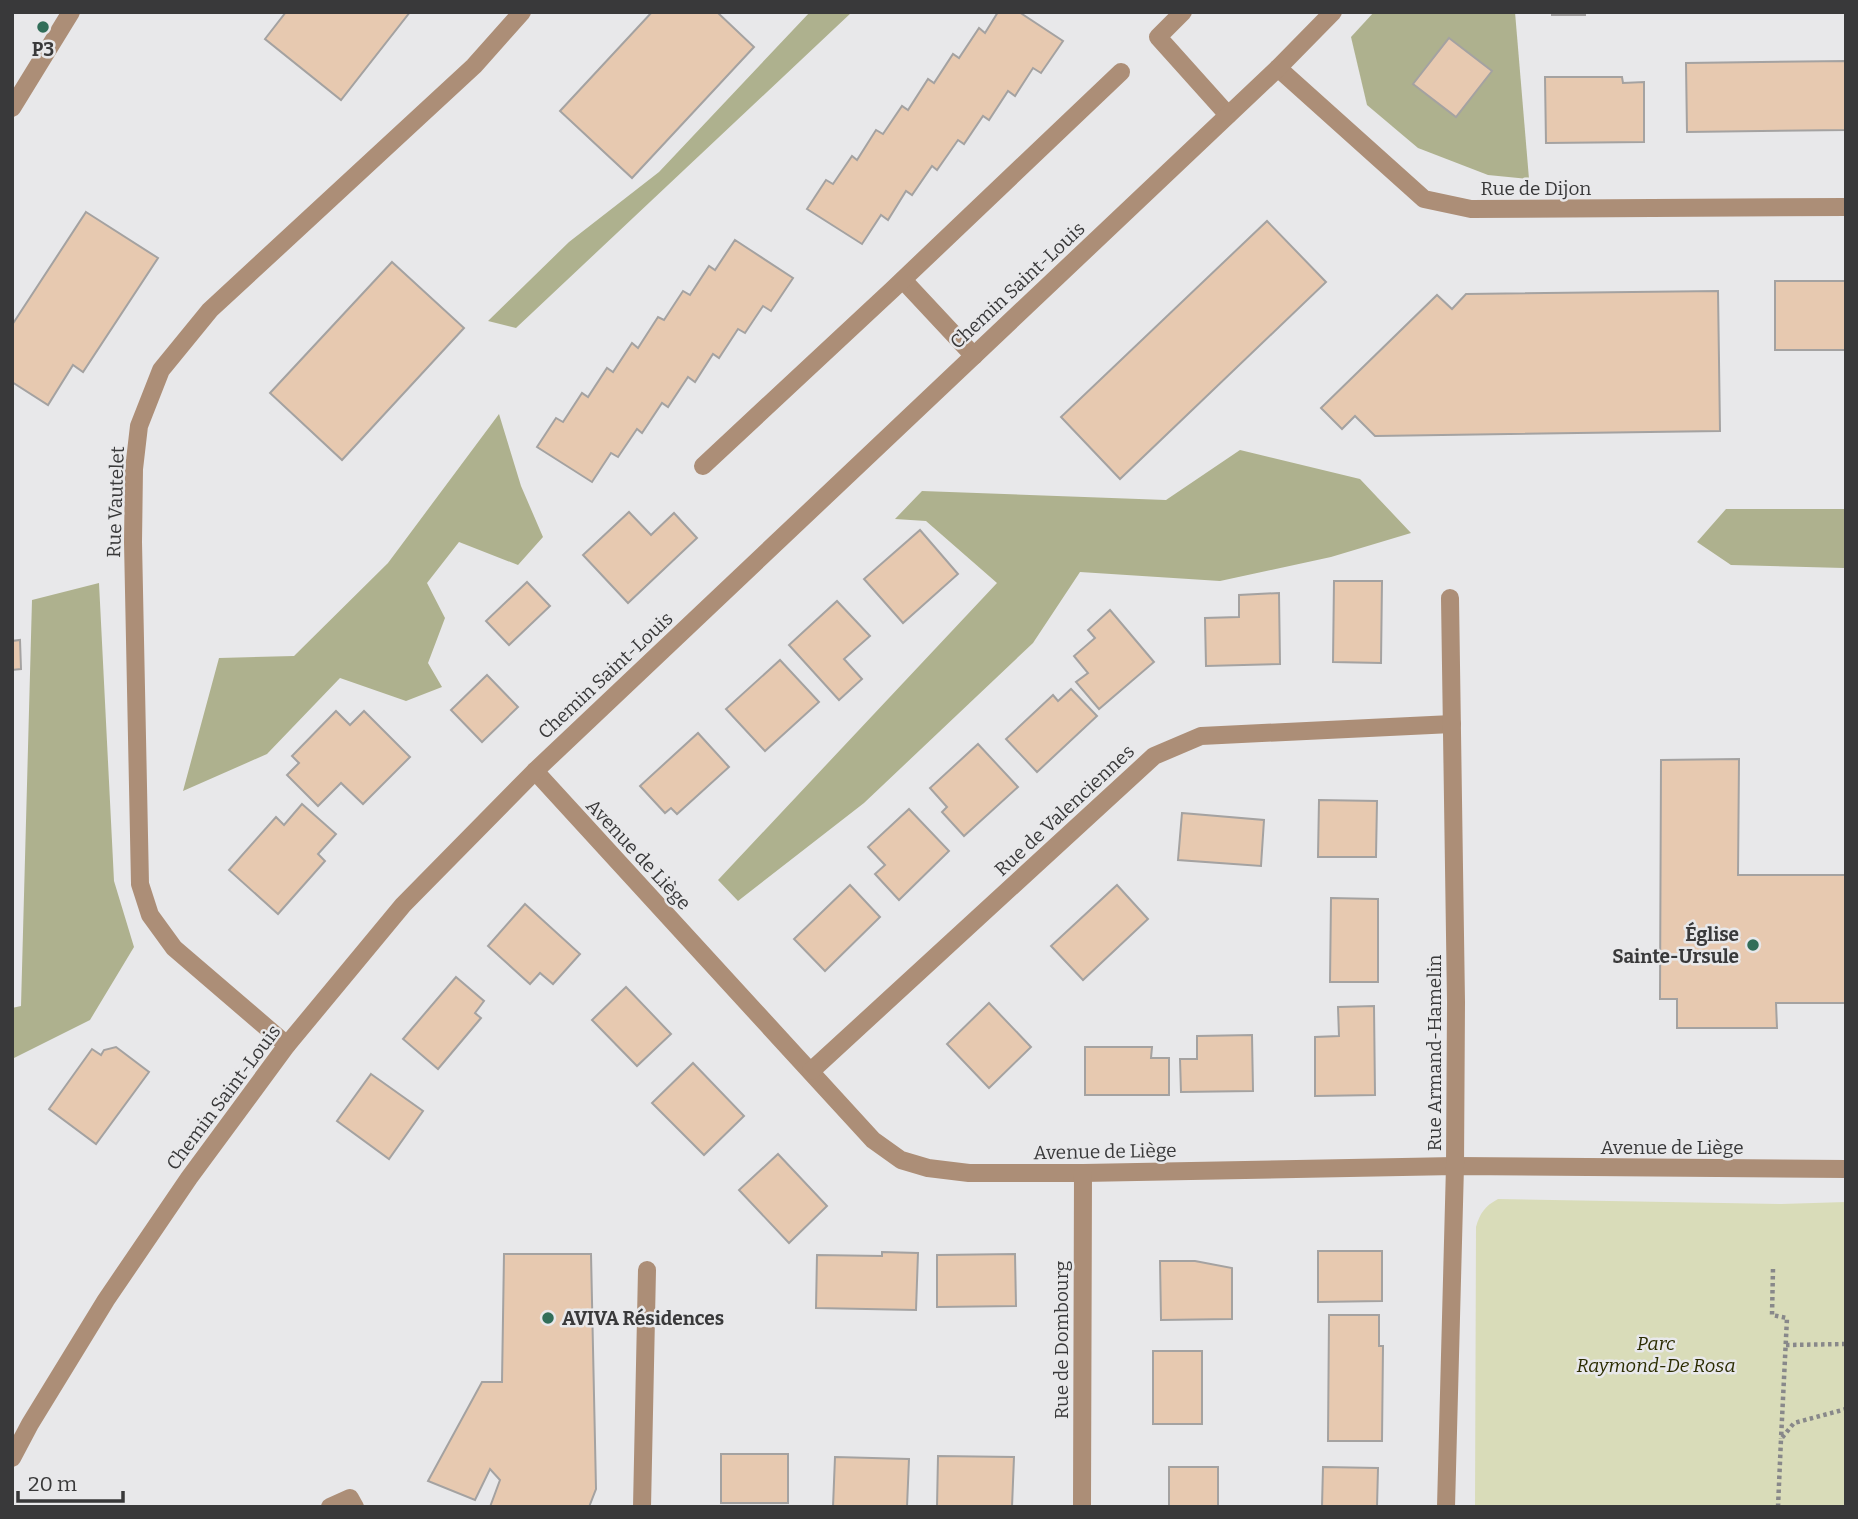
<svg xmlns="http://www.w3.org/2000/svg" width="1858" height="1519" font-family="Bitter,serif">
<rect width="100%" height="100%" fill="#e8e8ea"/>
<path fill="#d9dcb9" d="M1498 1199 1781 1204 1846 1202V1507H1475L1476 1227C1480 1213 1485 1206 1498 1199Z"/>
<g fill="#aeb18e">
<polygon points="810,12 852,12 516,328 488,321 569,242 659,172"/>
<polygon points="1374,12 1515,12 1529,179 1488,175 1418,148 1367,105 1351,37"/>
<polygon points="499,414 521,486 543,537 518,565 459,542 427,583 445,618 428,663 442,687 406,701 340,678 267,754 183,791 219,658 294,656 388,563"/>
<polygon points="1240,450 1360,479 1411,533 1331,557 1220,581 1080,572 1033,643 864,803 738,901 718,880 997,583 926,521 895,519 922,491 1166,500"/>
<polygon points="1726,509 1846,509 1846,569 1844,568 1731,565 1697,542"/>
<polygon points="99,583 114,881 134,947 90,1020 12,1059 12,1008 21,1006 32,600"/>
</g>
<g fill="#e7c9b0" stroke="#a4a2a1" stroke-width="2">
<polygon points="286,12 410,12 341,100 265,39"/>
<polygon points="652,12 717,12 754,47 632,178 560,111"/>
<polygon points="998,12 1019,12 1063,41 1041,73 1033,68 1015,96 1008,91 989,120 983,116 964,144 958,140 937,170 932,166 912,195 906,191 888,220 881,215 862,244 807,209 826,180 833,184 852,156 857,160 876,130 883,134 902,106 908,110 928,79 934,83 953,54 959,58 979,28 985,33"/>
<rect x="1552" y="12" width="33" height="3"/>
<polygon points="1449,38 1492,71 1456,117 1413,84"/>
<polygon points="1846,61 1846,130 1687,132 1686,63"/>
<polygon points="1545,77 1622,77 1623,83 1644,82 1644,142 1546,143"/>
<polygon points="86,212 158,258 83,372 73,365 48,405 12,382 12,325"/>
<polygon points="1267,221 1326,282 1120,479 1061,417"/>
<polygon points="735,240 793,278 771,311 763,306 745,333 738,329 719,358 713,354 695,382 688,377 668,407 662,403 642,433 637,429 618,457 611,453 592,482 537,447 556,418 563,422 582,393 588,397 607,368 613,372 632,343 638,348 658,317 664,320 683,291 690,295 709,266 715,270"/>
<polygon points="392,262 464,328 342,460 270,393"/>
<rect x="1775" y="281" width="71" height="69"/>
<polygon points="1718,291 1720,431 1375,436 1355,416 1342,429 1321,408 1437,295 1452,309 1466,294"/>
<polygon points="629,512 651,535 674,513 697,538 628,603 583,555"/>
<polygon points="920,530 958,574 903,623 864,579"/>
<polygon points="1334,581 1382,581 1381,663 1333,662"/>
<polygon points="527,582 550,606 509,645 486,621"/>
<polygon points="1279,593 1280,664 1206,666 1205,618 1239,617 1239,595"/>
<polygon points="837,601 870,636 844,659 862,679 839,700 789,645"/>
<polygon points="1110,610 1154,662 1099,709 1076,682 1088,673 1074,656 1095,638 1088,630"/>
<polygon points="20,640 21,669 12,670 12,641"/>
<polygon points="780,660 819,702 765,751 726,709"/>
<polygon points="487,675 518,707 482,742 451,710"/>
<polygon points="1071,689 1097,716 1037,772 1006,739 1053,695 1058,701"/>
<polygon points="336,711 350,725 364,711 410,757 363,804 341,783 318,806 287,775 299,763 292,756"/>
<polygon points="698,733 729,767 677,814 671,808 665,813 640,786"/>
<polygon points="978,744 1018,787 964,836 942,812 947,807 930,788"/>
<polygon points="1739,759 1738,875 1846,875 1846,1003 1776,1003 1777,1028 1677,1028 1677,999 1660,999 1661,760"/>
<polygon points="1319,800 1377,801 1376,857 1318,857"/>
<polygon points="302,804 336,834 318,854 325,861 278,914 229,870 276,817 284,825"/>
<polygon points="909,809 949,851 899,900 875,874 885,865 868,847"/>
<polygon points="1182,813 1264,820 1261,866 1178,860"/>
<polygon points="850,885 880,917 825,971 794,939"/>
<polygon points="1117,885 1148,919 1083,980 1051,946"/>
<polygon points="1331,898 1378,899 1378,982 1330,982"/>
<polygon points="525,904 580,954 553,984 540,973 530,984 488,946"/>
<polygon points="456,977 484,1001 475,1013 481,1018 438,1069 403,1039"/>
<polygon points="626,987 671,1034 637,1066 592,1020"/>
<polygon points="989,1003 1031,1047 989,1088 947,1044"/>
<polygon points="1374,1006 1375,1095 1315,1096 1315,1037 1339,1036 1338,1007"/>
<polygon points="1252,1035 1253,1091 1181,1092 1180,1059 1197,1059 1197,1036"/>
<polygon points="116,1047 149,1072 96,1144 49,1109 92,1049 101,1055 104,1050"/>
<polygon points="1085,1047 1152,1047 1151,1058 1169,1058 1169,1095 1085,1095"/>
<polygon points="693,1063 744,1116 704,1155 652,1103"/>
<polygon points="371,1074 423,1111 389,1159 337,1121"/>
<polygon points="778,1154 827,1206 789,1243 739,1190"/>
<polygon points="1318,1251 1382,1251 1382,1301 1318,1302"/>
<polygon points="882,1252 918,1253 916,1310 816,1308 817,1255 882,1256"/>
<polygon points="504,1254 591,1254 596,1489 589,1507 490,1507 500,1480 490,1469 475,1500 428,1481 482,1382 502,1382"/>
<polygon points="1015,1254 1016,1306 937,1307 937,1255"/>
<polygon points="1160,1261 1195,1261 1232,1268 1232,1319 1161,1320"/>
<polygon points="1329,1315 1379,1315 1379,1346 1383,1346 1382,1441 1328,1441"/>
<rect x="1153" y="1351" width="49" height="73"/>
<rect x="721" y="1454" width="67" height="49"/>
<polygon points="938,1456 1014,1457 1012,1507 937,1507"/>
<polygon points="835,1457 909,1459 907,1507 833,1507"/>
<rect x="1169" y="1467" width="49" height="40"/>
<polygon points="1323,1467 1378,1468 1377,1507 1322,1507"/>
</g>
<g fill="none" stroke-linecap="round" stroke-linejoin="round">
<g stroke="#88888a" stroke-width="4.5" stroke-dasharray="3.5 3.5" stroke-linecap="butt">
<polyline points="1773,1269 1772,1315 1787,1318 1781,1439"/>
<polyline points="1786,1345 1846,1344"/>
<polyline points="1778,1507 1781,1439 1794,1423 1846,1409"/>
</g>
<g stroke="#ac8e77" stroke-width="18">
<polyline points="1183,12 1158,37 1228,115"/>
<polyline points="1278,68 1424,199 1471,209 1846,207"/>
<polyline points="12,108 71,12"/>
<polyline points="903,280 974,356"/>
<polyline points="703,466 893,289 1121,72"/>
<polyline points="535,771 873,1140 901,1160 928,1168 969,1173 1083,1173 1455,1166 1846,1169"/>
<polyline points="287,1045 174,948 150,915 140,884 133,542 134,469 139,426 161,370 210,310 474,66 522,12"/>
<polyline points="811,1071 1154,756 1201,736 1452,724"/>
<polyline points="12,1458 30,1424 106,1300 189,1178 287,1045 403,905 535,771 1278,68 1333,12"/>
<polyline points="330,1507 350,1498 355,1507"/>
<polyline points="642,1507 647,1270"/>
<polyline points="1082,1507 1083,1173"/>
<polyline points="1446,1507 1455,1166 1456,1002 1450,598"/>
</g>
</g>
<g fill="#326e59" stroke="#e8e8ea" stroke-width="2.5">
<circle cx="43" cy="27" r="7"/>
<circle cx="1753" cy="945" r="7"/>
<circle cx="548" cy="1318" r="7"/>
</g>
<g text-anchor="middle" stroke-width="5" stroke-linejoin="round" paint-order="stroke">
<g font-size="19" font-weight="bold" fill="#39393a" stroke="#e8e8ea">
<text x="43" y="56">P3</text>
<text x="1739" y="941" text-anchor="end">Église<tspan x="1739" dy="22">Sainte-Ursule</tspan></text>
<text x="562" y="1325" text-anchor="start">AVIVA Résidences</text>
</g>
<g font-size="19" fill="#39393a" stroke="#e8e8ea">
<text x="1536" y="195">Rue de Dijon</text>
<text transform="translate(1017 285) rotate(-43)" y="7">Chemin Saint-Louis</text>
<text transform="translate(115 502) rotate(-88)" y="7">Rue Vautelet</text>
<text transform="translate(605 675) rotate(-43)" y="7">Chemin Saint-Louis</text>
<text transform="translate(1064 810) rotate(-43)" y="7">Rue de Valenciennes</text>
<text transform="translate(639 854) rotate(47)" y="7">Avenue de Liège</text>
<text transform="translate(1434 1053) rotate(-90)" y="7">Rue Armand-Hamelin</text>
<text transform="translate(223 1097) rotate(-53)" y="7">Chemin Saint-Louis</text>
<text x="1672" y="1154">Avenue de Liège</text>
<text transform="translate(1105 1151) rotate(-1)" y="7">Avenue de Liège</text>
<text transform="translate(1061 1340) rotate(-90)" y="7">Rue de Dombourg</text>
</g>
<g font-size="19" font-style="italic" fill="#2b2c00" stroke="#e8e8ea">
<text x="1656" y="1350">Parc<tspan x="1656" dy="22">Raymond-De Rosa</tspan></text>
</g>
</g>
<rect width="1858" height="1519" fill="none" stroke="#39393a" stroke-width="28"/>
<path d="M18 1491v10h105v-10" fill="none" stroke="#39393a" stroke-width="3.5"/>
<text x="28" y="1491" font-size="21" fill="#39393a" stroke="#e8e8ea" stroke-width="5" paint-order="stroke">20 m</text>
</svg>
